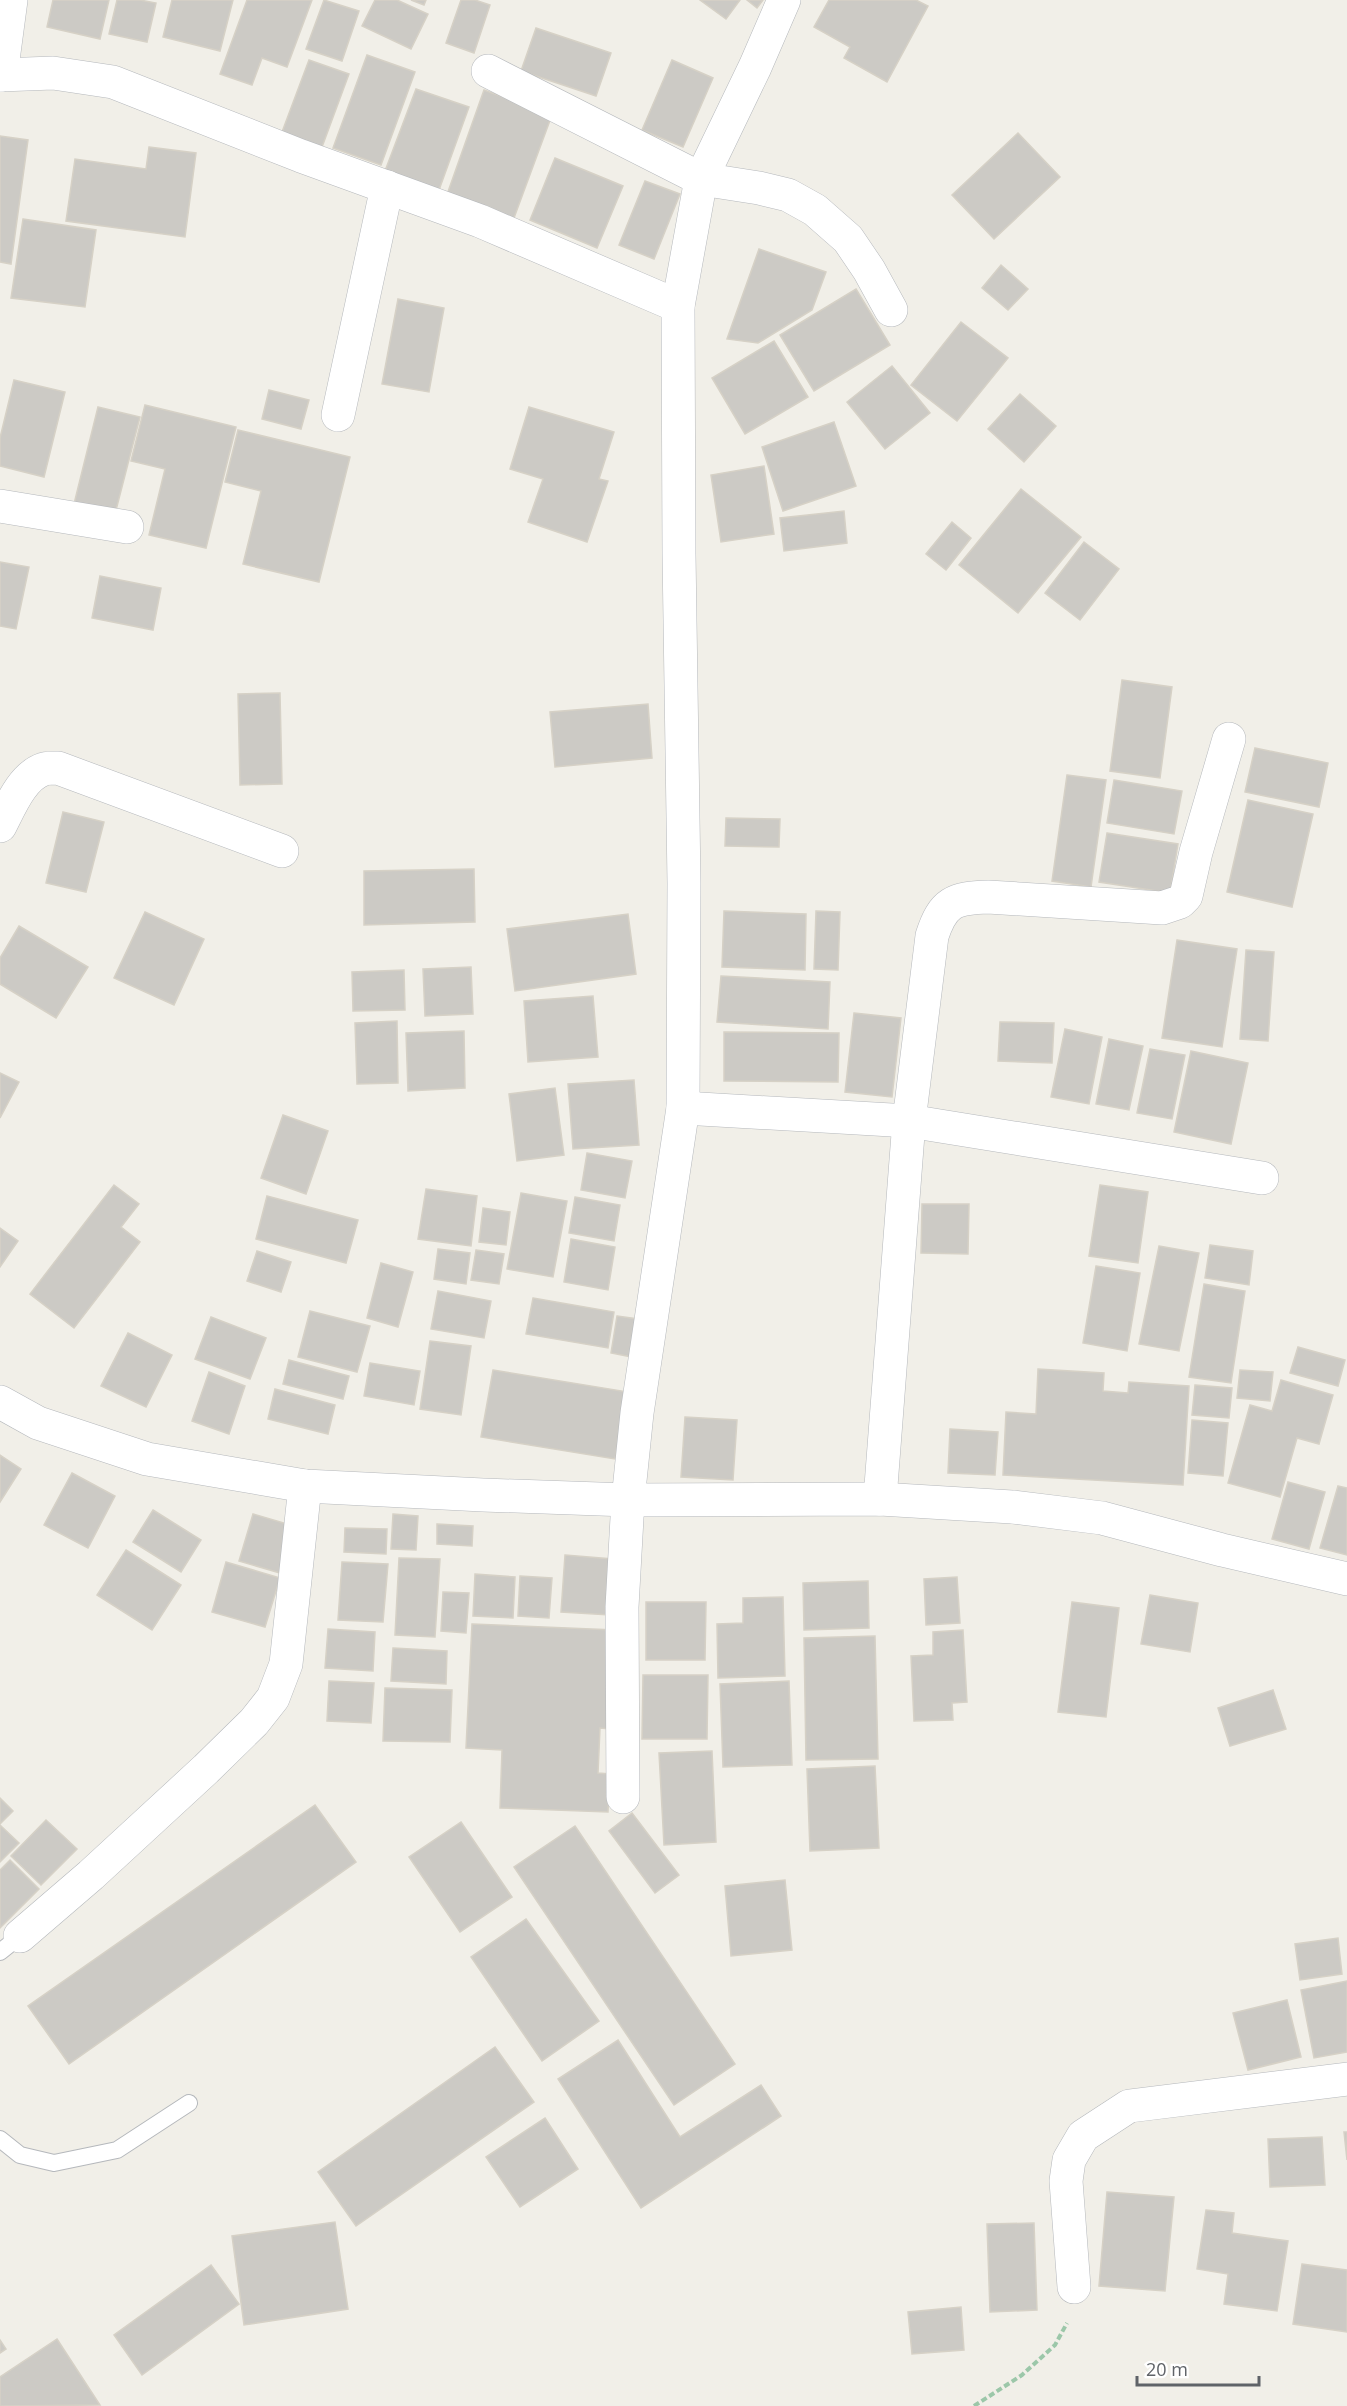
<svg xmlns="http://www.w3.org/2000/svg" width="1347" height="2406" font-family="'Open Sans',sans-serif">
<rect width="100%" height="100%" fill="#f1efe8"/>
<g fill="#cccac5" stroke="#d6d1c6" stroke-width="1.5">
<polygon points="53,0 109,0 100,39 47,27"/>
<polygon points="117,0 140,0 156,3 147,42 109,34"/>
<polygon points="172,0 233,0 220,51 163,37"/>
<polygon points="247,0 312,0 287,67 262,58 252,85 220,74"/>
<polygon points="324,0 359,11 342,61 306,49"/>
<polygon points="375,0 397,0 428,14 411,49 362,26"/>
<polygon points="411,0 426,0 424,5"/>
<polygon points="461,0 475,0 490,5 474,53 446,43"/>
<polygon points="700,0 740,0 726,19"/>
<polygon points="747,0 763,0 757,8"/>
<polygon points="829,0 916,0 928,6 887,82 844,58 850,47 814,27"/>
<polygon points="536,28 611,53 596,96 521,71"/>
<polygon points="367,55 415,72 381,165 333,148"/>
<polygon points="309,60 349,74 322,147 282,132"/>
<polygon points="672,60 713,78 683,147 642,130"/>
<polygon points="416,89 469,107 439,190 385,171"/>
<polygon points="484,90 552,115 511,226 444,203"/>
<polygon points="1018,133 1060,177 994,239 952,195"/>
<polygon points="0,136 28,140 11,264 0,262"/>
<polygon points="149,147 196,153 185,237 66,221 75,159 146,169"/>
<polygon points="555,158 623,186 597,248 530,220"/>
<polygon points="645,181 680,194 654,259 619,245"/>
<polygon points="23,219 96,230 85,307 11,298"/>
<polygon points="759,249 826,272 812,310 758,343 727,339"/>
<polygon points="1001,265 1028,289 1008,310 982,288"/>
<polygon points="856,289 890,345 814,391 780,335"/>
<polygon points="398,299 444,308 429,392 382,384"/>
<polygon points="961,322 1008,358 957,421 911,385"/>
<polygon points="774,341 808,397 745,434 712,378"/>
<polygon points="892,366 930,413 885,449 847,402"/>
<polygon points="14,380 65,392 44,477 0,466 0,438"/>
<polygon points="269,390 309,400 301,429 262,419"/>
<polygon points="1020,394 1056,426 1024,462 988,429"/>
<polygon points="145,405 236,427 206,548 149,535 165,469 131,461"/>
<polygon points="98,407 140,417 114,518 73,508"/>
<polygon points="529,407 614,432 599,479 608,481 587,542 528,522 543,479 510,469"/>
<polygon points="834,422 856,486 783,511 762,447"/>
<polygon points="238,430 350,457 319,582 243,564 261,491 225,482"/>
<polygon points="764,466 774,534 721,542 711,475"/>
<polygon points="1021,489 1081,537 1018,613 959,565"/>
<polygon points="844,511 847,543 784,551 780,518"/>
<polygon points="952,522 971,538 946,570 926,554"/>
<polygon points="1084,542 1119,569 1080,620 1045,593"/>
<polygon points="0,562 29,567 16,629 0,626"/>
<polygon points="100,576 161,588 153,630 92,618"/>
<polygon points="1122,680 1172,687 1160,778 1110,771"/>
<polygon points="280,693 282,784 240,785 238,694"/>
<polygon points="648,704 652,758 555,767 550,712"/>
<polygon points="1255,748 1328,763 1319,807 1245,792"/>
<polygon points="1067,775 1106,780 1091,887 1052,881"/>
<polygon points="1114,780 1182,791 1174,834 1107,823"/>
<polygon points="1248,800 1313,814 1292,907 1227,892"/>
<polygon points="63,812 104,822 86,892 46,883"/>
<polygon points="726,818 780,819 779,847 725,846"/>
<polygon points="1107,833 1178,844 1170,893 1099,882"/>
<polygon points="474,869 475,922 364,925 364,871"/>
<polygon points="724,911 806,914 805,970 722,967"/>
<polygon points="816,911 840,912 838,970 814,969"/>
<polygon points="145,912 204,939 174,1005 114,978"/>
<polygon points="628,914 636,974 515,991 507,929"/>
<polygon points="19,926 88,967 56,1018 0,984 0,958"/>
<polygon points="1177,940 1237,949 1222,1047 1162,1038"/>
<polygon points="1246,950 1274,952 1268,1041 1240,1039"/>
<polygon points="471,967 473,1014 425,1016 423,969"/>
<polygon points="404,970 405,1010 353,1011 352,972"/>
<polygon points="721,976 830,982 828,1029 717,1022"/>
<polygon points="593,996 598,1057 528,1062 524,1001"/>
<polygon points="854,1013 901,1018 892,1097 845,1092"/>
<polygon points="397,1021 398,1083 357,1084 355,1023"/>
<polygon points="1000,1022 1054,1023 1052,1063 998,1061"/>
<polygon points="1065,1029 1102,1037 1089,1104 1051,1097"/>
<polygon points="464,1031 465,1088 408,1091 406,1033"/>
<polygon points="724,1032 839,1033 838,1082 724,1081"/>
<polygon points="1109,1039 1143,1046 1129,1110 1096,1104"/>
<polygon points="1150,1049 1185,1055 1172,1119 1137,1113"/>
<polygon points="1191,1051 1248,1063 1231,1144 1174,1132"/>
<polygon points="0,1073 19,1082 0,1118"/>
<polygon points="634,1080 639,1145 573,1149 568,1084"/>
<polygon points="555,1088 564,1155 517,1161 509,1094"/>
<polygon points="283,1115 328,1131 306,1194 261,1178"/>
<polygon points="587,1153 632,1161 625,1198 581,1190"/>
<polygon points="114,1185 139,1204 121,1227 140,1242 74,1328 30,1294"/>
<polygon points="1100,1185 1148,1192 1138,1263 1089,1256"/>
<polygon points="426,1189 477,1196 471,1246 418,1239"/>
<polygon points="521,1193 567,1201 553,1277 507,1269"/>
<polygon points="267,1196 358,1220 346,1263 256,1239"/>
<polygon points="575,1197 620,1205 614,1241 569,1233"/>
<polygon points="922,1204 969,1204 968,1254 921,1253"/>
<polygon points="483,1208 510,1212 506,1245 479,1242"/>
<polygon points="0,1228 18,1241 0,1267"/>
<polygon points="571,1239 615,1247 608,1290 564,1282"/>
<polygon points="1210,1245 1253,1251 1249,1285 1205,1278"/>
<polygon points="1159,1246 1199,1253 1179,1351 1139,1344"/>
<polygon points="438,1249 470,1253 466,1284 434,1279"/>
<polygon points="476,1250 504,1254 499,1284 471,1280"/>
<polygon points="257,1251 291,1262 281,1292 247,1281"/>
<polygon points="381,1263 413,1272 398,1327 367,1318"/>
<polygon points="1096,1266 1140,1273 1127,1351 1083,1343"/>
<polygon points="1204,1284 1245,1291 1231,1383 1189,1377"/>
<polygon points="438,1291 491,1301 484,1338 431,1329"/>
<polygon points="533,1298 614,1312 608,1348 526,1334"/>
<polygon points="310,1311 370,1326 357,1372 298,1357"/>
<polygon points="617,1316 638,1319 632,1357 611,1353"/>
<polygon points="211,1317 266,1338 250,1379 195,1359"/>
<polygon points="128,1333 172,1355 146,1407 101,1386"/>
<polygon points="430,1341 471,1346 461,1415 420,1409"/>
<polygon points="1298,1347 1345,1360 1338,1386 1290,1373"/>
<polygon points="289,1360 349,1376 343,1399 283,1384"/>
<polygon points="370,1363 420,1371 414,1405 364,1396"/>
<polygon points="1038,1369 1104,1373 1103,1391 1128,1393 1129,1382 1189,1386 1183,1485 1003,1475 1006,1412 1036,1414"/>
<polygon points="493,1370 628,1392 615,1459 481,1437"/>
<polygon points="1240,1370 1273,1372 1270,1401 1237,1398"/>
<polygon points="209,1372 245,1386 229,1434 192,1421"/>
<polygon points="1281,1380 1333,1395 1319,1444 1297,1438 1280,1497 1228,1483 1250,1405 1272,1411"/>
<polygon points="1195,1385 1232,1388 1229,1418 1192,1415"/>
<polygon points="275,1389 335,1405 328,1434 268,1419"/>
<polygon points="685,1417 737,1420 733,1480 681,1477"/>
<polygon points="1192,1420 1228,1423 1223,1476 1188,1473"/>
<polygon points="950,1429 998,1432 995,1475 948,1473"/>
<polygon points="0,1455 21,1469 0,1502"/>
<polygon points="72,1473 115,1496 88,1548 44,1525"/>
<polygon points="1288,1482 1325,1492 1309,1549 1272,1539"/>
<polygon points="1338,1486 1347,1488 1347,1555 1320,1548"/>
<polygon points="153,1510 201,1540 181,1572 133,1542"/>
<polygon points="253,1514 294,1526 280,1573 239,1561"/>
<polygon points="393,1514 418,1516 416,1550 391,1549"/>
<polygon points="437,1524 473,1526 472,1546 437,1544"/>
<polygon points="345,1528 387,1529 386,1554 344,1552"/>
<polygon points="126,1550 181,1585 152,1630 97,1595"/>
<polygon points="565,1555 613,1559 610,1615 561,1612"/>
<polygon points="399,1558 440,1559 435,1637 395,1635"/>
<polygon points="226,1562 280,1578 265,1627 212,1612"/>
<polygon points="342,1562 388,1564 383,1622 338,1620"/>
<polygon points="475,1574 515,1577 513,1618 473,1616"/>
<polygon points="520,1576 552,1578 549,1618 518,1616"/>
<polygon points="957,1577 960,1623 926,1625 924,1579"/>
<polygon points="868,1581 869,1628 804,1630 803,1583"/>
<polygon points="443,1592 469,1593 466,1633 441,1631"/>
<polygon points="1150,1595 1198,1603 1190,1652 1141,1644"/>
<polygon points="783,1597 785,1676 718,1678 717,1624 743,1623 743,1598"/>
<polygon points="646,1602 706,1602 705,1660 646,1660"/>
<polygon points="1072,1602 1119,1608 1106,1717 1058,1712"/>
<polygon points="472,1624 615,1630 610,1729 600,1728 598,1773 610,1774 608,1812 500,1808 502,1750 466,1748"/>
<polygon points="328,1629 375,1632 373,1671 325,1668"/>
<polygon points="963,1630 967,1702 952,1703 953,1720 914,1721 911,1656 933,1655 933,1632"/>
<polygon points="875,1636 878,1759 806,1760 804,1638"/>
<polygon points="393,1648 447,1651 446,1684 391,1681"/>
<polygon points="643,1675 708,1675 707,1739 642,1739"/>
<polygon points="329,1681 374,1683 371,1723 327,1721"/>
<polygon points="789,1681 792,1765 723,1767 720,1684"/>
<polygon points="385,1688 452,1690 450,1742 383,1741"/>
<polygon points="1273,1690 1286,1729 1230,1746 1218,1708"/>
<polygon points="712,1751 716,1842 664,1845 659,1753"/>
<polygon points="875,1766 879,1848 810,1851 807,1769"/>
<polygon points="0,1798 13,1811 0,1824"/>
<polygon points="315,1805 356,1862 69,2064 28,2006"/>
<polygon points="632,1813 679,1875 655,1893 609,1831"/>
<polygon points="46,1820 77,1849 41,1885 11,1856"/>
<polygon points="461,1822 512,1897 460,1932 409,1857"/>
<polygon points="0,1825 19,1843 0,1862"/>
<polygon points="575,1826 735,2064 674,2105 514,1867"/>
<polygon points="10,1860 39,1889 0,1928 0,1870"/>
<polygon points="785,1880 792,1950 731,1956 725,1886"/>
<polygon points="526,1919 599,2021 542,2061 471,1957"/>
<polygon points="1338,1938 1342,1974 1300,1980 1295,1944"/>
<polygon points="1347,1981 1347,2052 1314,2058 1301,1990"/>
<polygon points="1287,2000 1301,2057 1248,2070 1233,2013"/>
<polygon points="618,2040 680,2137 761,2085 781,2116 641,2208 558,2079"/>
<polygon points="495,2047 534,2102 356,2226 318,2172"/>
<polygon points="545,2118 578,2169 520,2207 486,2157"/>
<polygon points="1344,2132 1347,2132 1347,2160"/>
<polygon points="1322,2137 1325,2185 1270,2187 1268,2139"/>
<polygon points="1107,2192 1174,2197 1165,2291 1099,2286"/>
<polygon points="1206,2210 1234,2213 1232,2233 1288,2241 1277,2311 1224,2304 1228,2274 1197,2269"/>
<polygon points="335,2222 348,2309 244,2325 232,2236"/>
<polygon points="1034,2223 1037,2310 990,2312 987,2224"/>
<polygon points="1302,2264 1347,2270 1347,2332 1293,2324"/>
<polygon points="211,2265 239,2304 142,2375 114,2335"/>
<polygon points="961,2307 964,2350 912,2354 908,2312"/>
<polygon points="57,2339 100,2405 0,2406 0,2377"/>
<polygon points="0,2340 6,2349 0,2353"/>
</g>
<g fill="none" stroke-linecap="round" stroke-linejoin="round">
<defs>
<g id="service">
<polyline points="0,1952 20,1936"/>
<polyline points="0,2139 20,2155 54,2163 117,2150 189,2103"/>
</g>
<g id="minor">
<polyline points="488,71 701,179 759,188 788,195 815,210 848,239 869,270 891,310"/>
<polyline points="0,75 53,73 113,82 301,156 480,221 678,306"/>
<polyline points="1,75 11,0"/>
<polyline points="338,415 387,187"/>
<polyline points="0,506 127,527"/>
<path d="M0 826C10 807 22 776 44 769 48 768 54 768 58 768L282 851"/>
<polyline points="683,1108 909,1121 1262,1178"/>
<polyline points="0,1402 38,1423 147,1459 305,1486 483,1495 628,1500 880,1499 1012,1507 1102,1518 1222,1550 1347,1579"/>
<path d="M880 1499 909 1121 932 936C943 902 954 898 988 897L1162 908 1180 902 1186 896 1196 852 1229 739"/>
<polyline points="623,1797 622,1607 628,1500 637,1413 683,1108 684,883 679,554 678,306 701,179 755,67 784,0"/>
<polyline points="20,1936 91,1875 206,1769 254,1722 273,1698 286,1664 305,1486"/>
<polyline points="1074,2287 1066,2181 1069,2160 1083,2136 1129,2106 1347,2079"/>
</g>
</defs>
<use href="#service" stroke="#b5b8bc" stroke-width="18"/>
<use href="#minor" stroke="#b5b8bc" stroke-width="34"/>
<polyline stroke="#9cc7a9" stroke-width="4" stroke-dasharray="6 3" stroke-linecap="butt" points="974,2406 1022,2375 1055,2345 1067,2323"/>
<use href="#service" stroke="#fff" stroke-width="16"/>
<use href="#minor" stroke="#fff" stroke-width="33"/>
</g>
<path d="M1137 2376v9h122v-9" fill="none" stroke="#5f6368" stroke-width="3"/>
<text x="1146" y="2376" font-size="18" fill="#5f6368" stroke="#ffffff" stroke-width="4.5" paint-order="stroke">20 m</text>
</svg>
